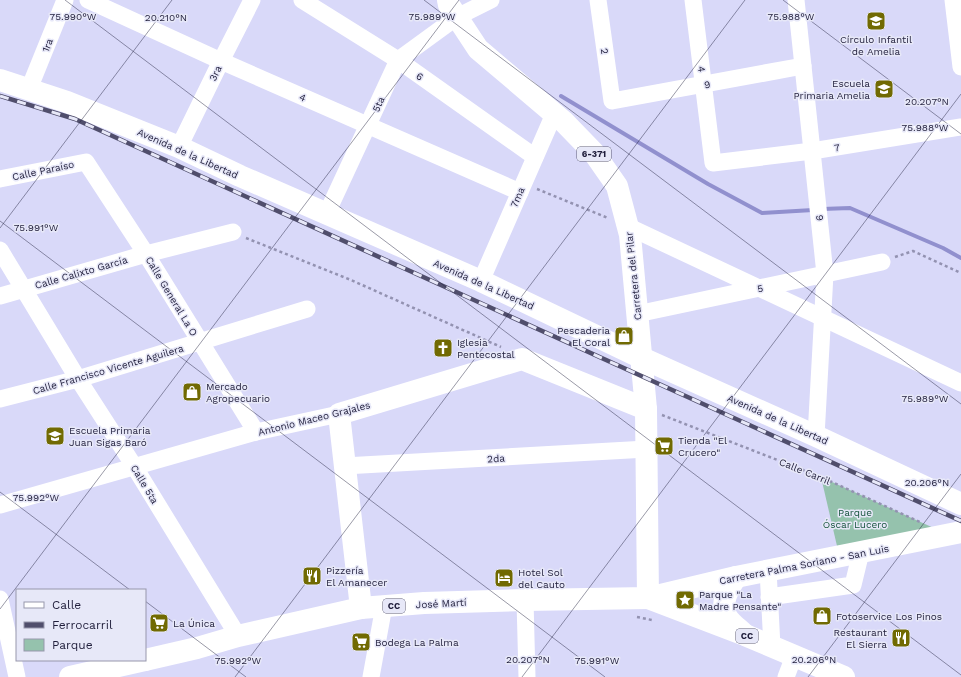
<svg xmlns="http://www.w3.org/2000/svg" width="961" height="677" font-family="'Work Sans',sans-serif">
<rect width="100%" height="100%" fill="#d9d9f9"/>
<polygon fill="#95c2ad" points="821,477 936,529 837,546"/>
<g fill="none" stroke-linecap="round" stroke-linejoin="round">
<g stroke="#9190ce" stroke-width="4">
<polyline points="561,96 708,184 762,213 813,210"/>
<polyline points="822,209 850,208 943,248 961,258"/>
</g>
<g stroke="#9392b1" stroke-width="2.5" stroke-dasharray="3 3" stroke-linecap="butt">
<polyline points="537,189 608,218"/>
<polyline points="246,238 351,280 501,347"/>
<polyline points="895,257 913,251 961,273"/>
<polyline points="662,415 821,477 920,522"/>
<polyline points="637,617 652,620"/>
</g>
<g stroke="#fff" stroke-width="17">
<polyline points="88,0 221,61 520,192"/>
<polyline points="302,0 398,60 535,157"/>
<polyline points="598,0 612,101 803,66"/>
<polyline points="693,0 713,163 812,151 961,127"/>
<polyline points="796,0 825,274 816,436"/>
<polyline points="953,0 961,67"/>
<polyline points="29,89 65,0"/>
<polyline points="179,147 221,61 252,0"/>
<polyline points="0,179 86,162 146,254 256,432"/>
<polyline points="327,213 398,60 457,17 491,0"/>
<polyline points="627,226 961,383"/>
<polyline points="0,250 78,379 134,466 238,636"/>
<polyline points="481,281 554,114"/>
<polyline points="0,296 146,254 233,232"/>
<polyline points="637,314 882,262"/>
<polyline points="0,399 78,379 307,309"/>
<polyline points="344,466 647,449"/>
<polyline points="0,505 256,432 339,414"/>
<polyline points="768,570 772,647"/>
<polyline points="769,597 853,585 861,552"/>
<polyline points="0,599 17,677"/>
<polyline points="525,600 527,677"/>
<polyline points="371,677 384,606"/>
<polyline points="786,677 794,656"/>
</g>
<g stroke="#fff" stroke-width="22">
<polyline points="448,0 449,5 478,49 564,122 594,153 617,186 630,235 646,409 648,598"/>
<polyline points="0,80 67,102 179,147 240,176 481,281 642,358 816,436 961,504"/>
<path d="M736 577C729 588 720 602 726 615 729 622 739 629 744 634"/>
<polyline points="648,598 745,635 844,677"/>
<polyline points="361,608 339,414 522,359 646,409"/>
<polyline points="145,660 197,648 238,636 361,608 424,603 525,600 648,598 736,577 961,532"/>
<polyline points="70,677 145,660"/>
</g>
<defs>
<polyline id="rail" points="0,96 75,119 961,521"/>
</defs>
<use href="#rail" stroke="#504e6c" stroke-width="4.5"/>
<use href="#rail" stroke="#e7e8f8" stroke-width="3" stroke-dasharray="9" stroke-linecap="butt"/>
</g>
<path fill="none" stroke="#201e3b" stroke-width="1" stroke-opacity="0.45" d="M65 0 961 675M424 0 961 404M783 0 961 134M0 221 605 677M0 228 172 0M0 492 130 590M145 601 246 677M0 609 459 0M235 677 745 0M522 677 961 94M808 677 961 474"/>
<defs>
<symbol id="school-square" viewBox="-11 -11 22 22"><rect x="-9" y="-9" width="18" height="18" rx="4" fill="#716a02" stroke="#e7e8f8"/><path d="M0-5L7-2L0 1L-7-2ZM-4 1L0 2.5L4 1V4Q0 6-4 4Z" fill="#fff"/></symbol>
<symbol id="shop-square" viewBox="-11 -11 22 22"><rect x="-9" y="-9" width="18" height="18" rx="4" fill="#716a02" stroke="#e7e8f8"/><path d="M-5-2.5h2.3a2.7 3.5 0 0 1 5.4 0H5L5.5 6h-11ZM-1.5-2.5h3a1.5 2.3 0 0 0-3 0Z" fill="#fff"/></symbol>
<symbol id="church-square" viewBox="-11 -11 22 22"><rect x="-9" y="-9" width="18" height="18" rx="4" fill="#716a02" stroke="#e7e8f8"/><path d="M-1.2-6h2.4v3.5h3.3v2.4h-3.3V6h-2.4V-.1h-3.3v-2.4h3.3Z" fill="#fff"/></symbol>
<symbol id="supermarket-square" viewBox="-11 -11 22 22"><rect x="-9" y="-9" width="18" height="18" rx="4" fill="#716a02" stroke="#e7e8f8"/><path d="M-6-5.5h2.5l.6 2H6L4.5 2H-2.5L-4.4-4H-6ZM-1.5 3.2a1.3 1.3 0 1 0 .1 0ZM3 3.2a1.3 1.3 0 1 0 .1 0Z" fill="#fff"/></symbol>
<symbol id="restaurant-square" viewBox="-11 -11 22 22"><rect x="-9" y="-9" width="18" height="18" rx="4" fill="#716a02" stroke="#e7e8f8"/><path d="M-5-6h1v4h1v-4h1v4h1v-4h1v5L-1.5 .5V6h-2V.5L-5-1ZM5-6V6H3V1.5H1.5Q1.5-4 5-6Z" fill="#fff"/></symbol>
<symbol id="hotel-square" viewBox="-11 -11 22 22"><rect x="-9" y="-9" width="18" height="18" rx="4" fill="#716a02" stroke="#e7e8f8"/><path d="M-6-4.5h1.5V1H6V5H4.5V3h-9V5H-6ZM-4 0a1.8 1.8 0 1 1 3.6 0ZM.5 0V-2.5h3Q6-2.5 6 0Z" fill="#fff"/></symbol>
<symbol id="sight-square" viewBox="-11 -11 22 22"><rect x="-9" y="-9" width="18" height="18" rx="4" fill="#716a02" stroke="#e7e8f8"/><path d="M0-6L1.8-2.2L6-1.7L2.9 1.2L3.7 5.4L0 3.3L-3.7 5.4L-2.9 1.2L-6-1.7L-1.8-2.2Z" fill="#fff"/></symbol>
</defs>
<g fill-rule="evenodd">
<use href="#school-square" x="865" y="10" width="22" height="22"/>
<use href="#school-square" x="873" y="78" width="22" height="22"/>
<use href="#shop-square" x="613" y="325" width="22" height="22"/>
<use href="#church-square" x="432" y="337" width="22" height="22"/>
<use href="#shop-square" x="181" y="381" width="22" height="22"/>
<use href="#school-square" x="44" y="425" width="22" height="22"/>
<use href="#supermarket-square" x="653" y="435" width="22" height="22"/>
<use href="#restaurant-square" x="301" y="565" width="22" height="22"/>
<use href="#hotel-square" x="493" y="567" width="22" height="22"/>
<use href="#sight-square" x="674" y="589" width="22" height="22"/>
<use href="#shop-square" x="811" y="605" width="22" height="22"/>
<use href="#supermarket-square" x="148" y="612" width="22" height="22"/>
<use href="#restaurant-square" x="890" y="627" width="22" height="22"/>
<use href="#supermarket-square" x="350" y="631" width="22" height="22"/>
</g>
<g text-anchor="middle" stroke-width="3" stroke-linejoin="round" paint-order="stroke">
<g fill="#e7e8f8" stroke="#5c5b74" stroke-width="1">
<rect x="577" y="147" width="34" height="14" rx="3"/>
<rect x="383" y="599" width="22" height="14" rx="3"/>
<rect x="736" y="629" width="22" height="14" rx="3"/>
</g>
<g font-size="9" font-weight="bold" fill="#201e3b">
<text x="594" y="157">6-371</text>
<text x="394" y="609">CC</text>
<text x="747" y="639">CC</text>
</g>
<g font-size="10" fill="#201e3b" stroke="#e7e8f8" text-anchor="start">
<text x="876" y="43" text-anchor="middle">Círculo Infantil<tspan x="876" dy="12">de Amelia</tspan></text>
<text x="870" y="87" text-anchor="end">Escuela<tspan x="870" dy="12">Primaria Amelia</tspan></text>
<text x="610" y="334" text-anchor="end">Pescaderia<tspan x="610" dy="12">El Coral</tspan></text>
<text x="457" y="346">Iglesia<tspan x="457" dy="12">Pentecostal</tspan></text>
<text x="206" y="390">Mercado<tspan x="206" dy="12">Agropecuario</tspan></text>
<text x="69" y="434">Escuela Primaria<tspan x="69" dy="12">Juan Sigas Baró</tspan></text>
<text x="678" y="444">Tienda "El<tspan x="678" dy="12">Crucero"</tspan></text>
<text x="326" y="574">Pizzería<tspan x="326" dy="12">El Amanecer</tspan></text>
<text x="518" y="576">Hotel Sol<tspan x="518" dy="12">del Cauto</tspan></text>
<text x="699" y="598">Parque "La<tspan x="699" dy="12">Madre Pensante"</tspan></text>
<text x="836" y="620">Fotoservice Los Pinos</text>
<text x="173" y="627">La Única</text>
<text x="887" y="636" text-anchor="end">Restaurant<tspan x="887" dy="12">El Sierra</tspan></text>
<text x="375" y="646">Bodega La Palma</text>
</g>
<g font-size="10" fill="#201e3b" stroke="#e7e8f8">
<text transform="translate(47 45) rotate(-68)" y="4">1ra</text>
<text transform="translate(605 51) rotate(82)" y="4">2</text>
<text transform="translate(702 69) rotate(83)" y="4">4</text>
<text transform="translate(215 73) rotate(-65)" y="4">3ra</text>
<text transform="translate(420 76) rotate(35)" y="4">6</text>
<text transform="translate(707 84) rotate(-10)" y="4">9</text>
<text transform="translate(303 97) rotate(23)" y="4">4</text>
<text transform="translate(378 104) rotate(-66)" y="4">5ta</text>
<text transform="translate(837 147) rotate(-9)" y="4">7</text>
<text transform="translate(188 153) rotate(24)" y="4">Avenida de la Libertad</text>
<text transform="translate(43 170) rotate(-12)" y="4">Calle Paraíso</text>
<text transform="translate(517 197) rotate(-66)" y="4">7ma</text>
<text transform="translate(819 218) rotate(-96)" y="4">6</text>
<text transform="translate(81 272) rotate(-16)" y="4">Calle Calixto García</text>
<text transform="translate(633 276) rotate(-96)" y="4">Carretera del Pilar</text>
<text transform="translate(484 284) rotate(24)" y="4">Avenida de la Libertad</text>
<text transform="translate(760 288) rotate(-12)" y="4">5</text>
<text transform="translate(172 296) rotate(59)" y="4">Calle General La O</text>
<text transform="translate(108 369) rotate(-16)" y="4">Calle Francisco Vicente Aguilera</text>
<text transform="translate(314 418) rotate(-14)" y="4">Antonio Maceo Grajales</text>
<text transform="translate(778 419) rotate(24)" y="4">Avenida de la Libertad</text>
<text transform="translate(496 458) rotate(-3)" y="4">2da</text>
<text transform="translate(805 471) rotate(22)" y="4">Calle Carril</text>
<text transform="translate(145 484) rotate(59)" y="4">Calle 5ta</text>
<text transform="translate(804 564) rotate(-11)" y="4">Carretera Palma Soriano - San Luis</text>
<text transform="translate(441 603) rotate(-3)" y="4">José Martí</text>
</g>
<g font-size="10" fill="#16533d" stroke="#e7e8f8">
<text x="855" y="516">Parque<tspan x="855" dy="12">Óscar Lucero</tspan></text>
</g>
</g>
<g font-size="10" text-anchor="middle" fill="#201e3b" stroke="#e7e8f8" stroke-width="3" stroke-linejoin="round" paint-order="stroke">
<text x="73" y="20">75.990°W</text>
<text x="432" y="20">75.989°W</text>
<text x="791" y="20">75.988°W</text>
<text x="166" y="21">20.210°N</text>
<text x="927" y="105">20.207°N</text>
<text x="925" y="131">75.988°W</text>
<text x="36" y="231">75.991°W</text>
<text x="925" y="402">75.989°W</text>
<text x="927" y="486">20.206°N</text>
<text x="36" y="501">75.992°W</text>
<text x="528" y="663">20.207°N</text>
<text x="814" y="663">20.206°N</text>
<text x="238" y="664">75.992°W</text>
<text x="597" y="664">75.991°W</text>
</g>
<rect x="16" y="589" width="130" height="72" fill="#e7e8f8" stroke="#9797ac"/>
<rect x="24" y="602" width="20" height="6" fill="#ffffff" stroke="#9797ac"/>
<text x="52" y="609" font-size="12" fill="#201e3b">Calle</text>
<rect x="24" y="622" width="20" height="6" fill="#504e6c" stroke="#9797ac"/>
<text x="52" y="629" font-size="12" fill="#201e3b">Ferrocarril</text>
<rect x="24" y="639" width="20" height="12" fill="#95c2ad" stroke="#9797ac"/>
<text x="52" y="649" font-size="12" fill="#201e3b">Parque</text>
</svg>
